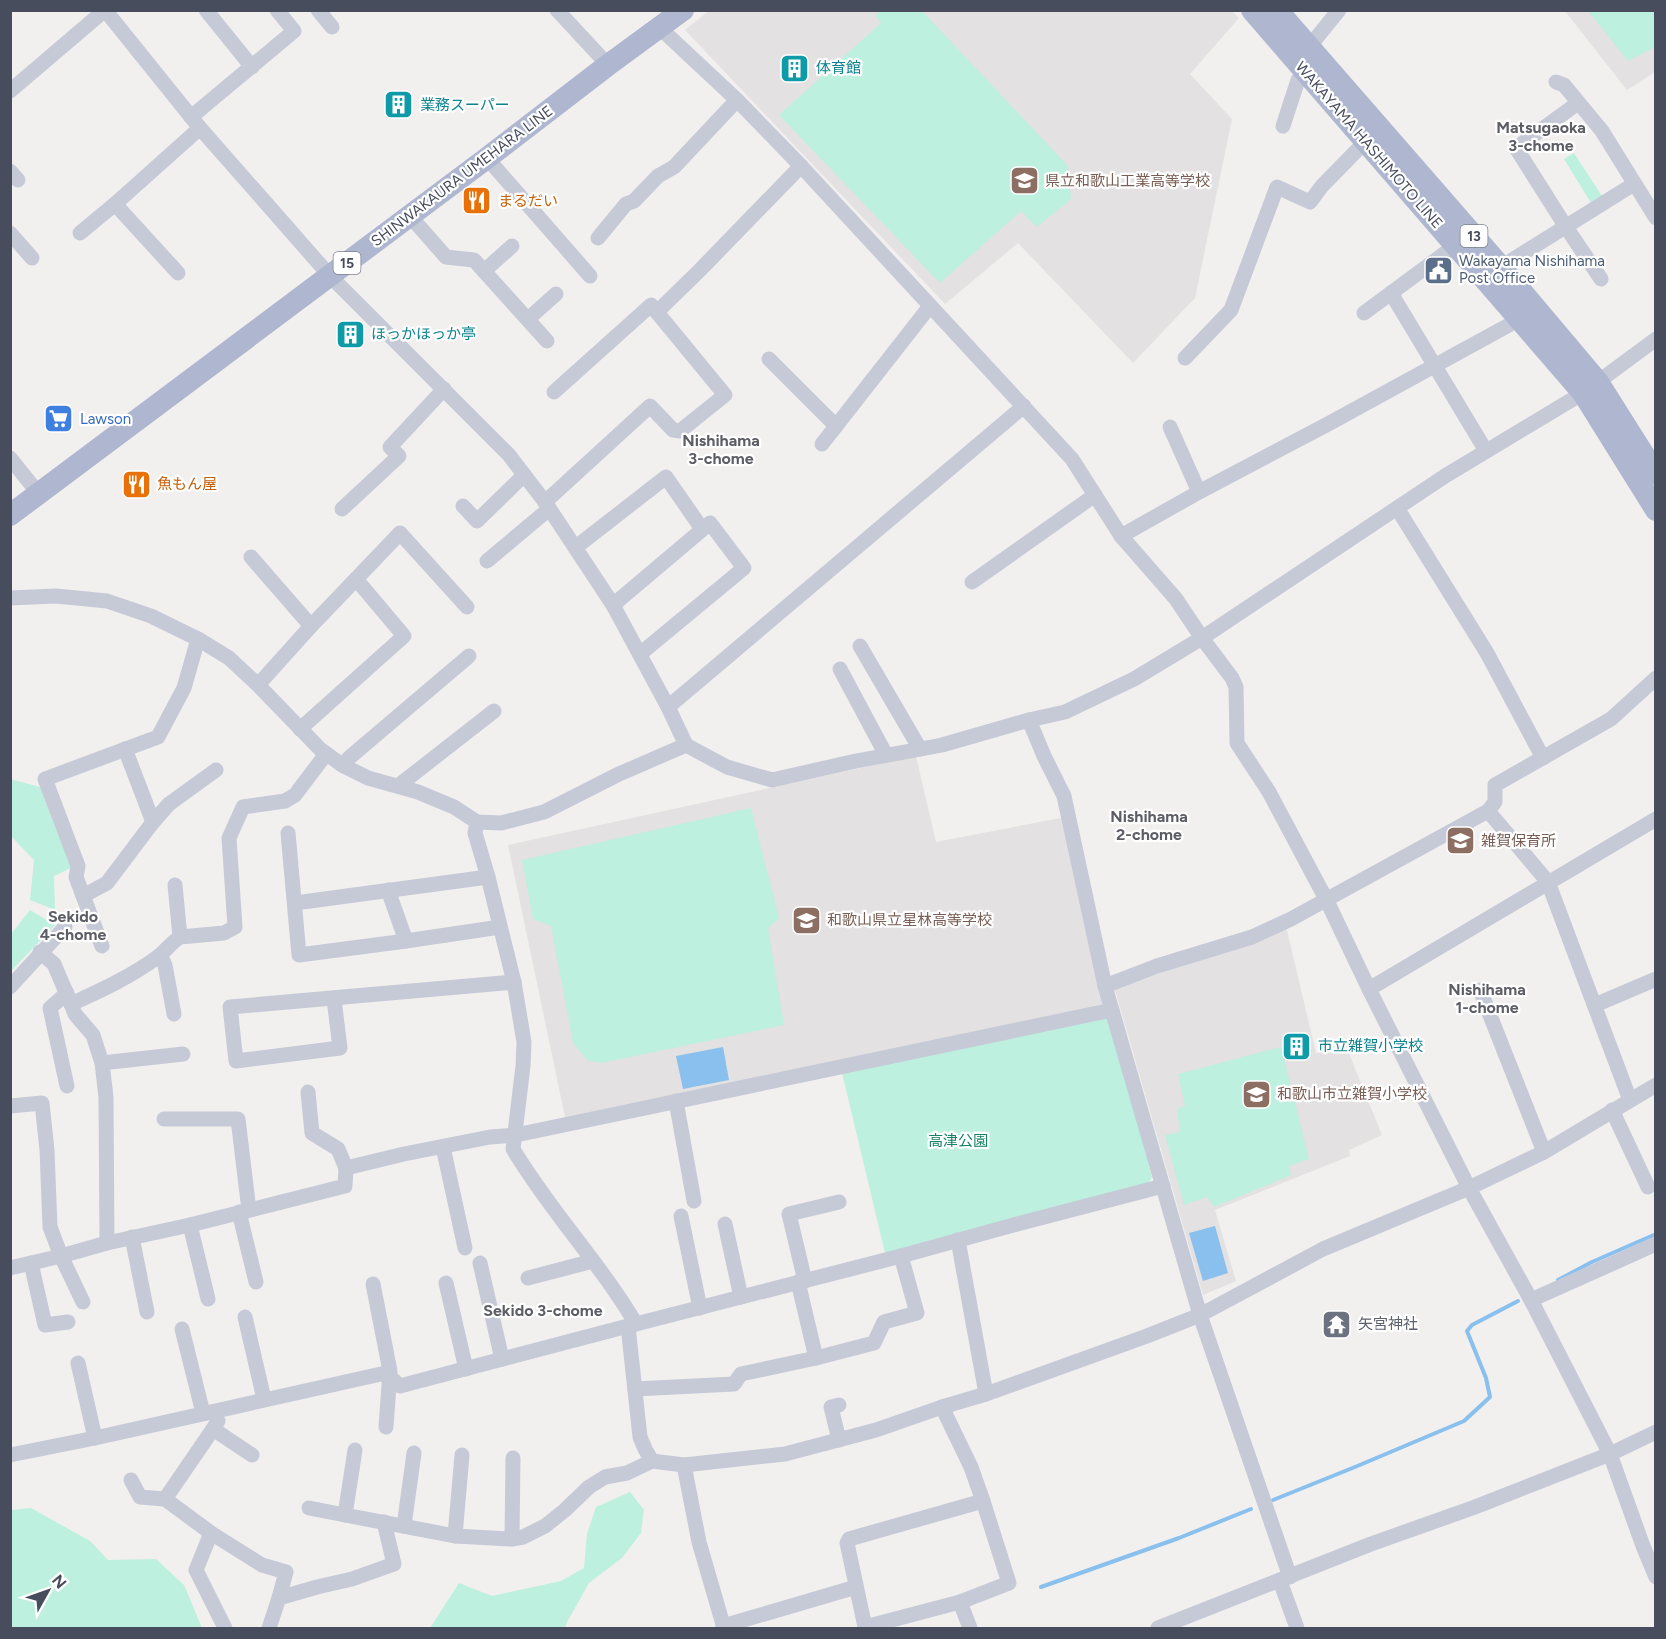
<svg xmlns="http://www.w3.org/2000/svg" width="1666" height="1639" font-family="Figtree,'Noto Sans JP',sans-serif">
<rect width="100%" height="100%" fill="#f2f0ef"/>
<g fill="#e3e1e1">
<polygon points="710,10 1232,11 1239,18 1190,74 1232,119 1195,298 1133,363 1018,243 945,304 685,30"/>
<polygon points="1565,11 1655,11 1655,72 1627,90"/>
<polygon points="916,756 936,842 1066,817 1105,996 1102,1007 565,1117 508,845"/>
<polygon points="1286,926 1316,1053 1346,1046 1382,1135 1349,1150 1350,1156 1215,1210 1236,1281 1203,1295 1115,990"/>
</g>
<g fill="#bdf0de">
<polygon points="880,10 922,11 1068,166 1071,199 1037,227 1021,211 940,283 779,115 881,23 875,16"/>
<polygon points="1588,11 1655,11 1655,47 1628,61"/>
<polygon points="1574,153 1602,196 1591,203 1564,159"/>
<polygon points="10,779 40,787 71,868 54,876 55,910 30,900 34,860 11,836"/>
<polygon points="751,808 779,918 768,928 784,1025 601,1063 587,1060 573,1043 551,926 533,919 522,860"/>
<polygon points="30,910 55,925 11,971 11,934"/>
<polygon points="1106,1017 1111,1023 1152,1177 1148,1184 885,1253 842,1073"/>
<polygon points="1281,1047 1309,1159 1289,1166 1291,1175 1214,1207 1207,1197 1184,1205 1165,1135 1180,1132 1177,1109 1185,1106 1178,1074"/>
<polygon points="630,1492 644,1510 641,1533 622,1558 589,1583 567,1622 565,1628 430,1628 459,1583 492,1596 561,1581 584,1568 587,1534 596,1507"/>
<polygon points="31,1508 90,1541 108,1560 156,1559 184,1585 202,1628 11,1628 11,1510"/>
</g>
<g fill="#89c0ee">
<polygon points="723,1047 729,1080 683,1089 676,1056"/>
<polygon points="1215,1226 1228,1273 1203,1281 1189,1233"/>
</g>
<g fill="none" stroke-linecap="round" stroke-linejoin="round">
<g stroke="#89c0ee" stroke-width="4">
<polyline points="1558,1280 1592,1262 1656,1234"/>
<polyline points="1273,1500 1355,1467 1464,1421 1490,1397 1486,1378 1467,1331 1472,1325 1518,1301"/>
<polyline points="1041,1587 1179,1538 1251,1509"/>
</g>
<g stroke="#c6cad7" stroke-width="15">
<polyline points="105,10 200,128 330,276 509,455 545,502 613,605 668,707 686,745 727,767 772,780 856,761 942,745 1029,720 1065,712 1134,679 1202,638 1445,476 1583,393 1656,339"/>
<polyline points="206,10 252,67"/>
<polyline points="318,10 332,27"/>
<polyline points="557,10 608,65"/>
<polyline points="660,28 737,100 801,166 1072,459 1121,536 1176,599 1202,638 1232,678 1236,687 1237,743 1269,792 1327,901 1369,989 1469,1188 1531,1300 1610,1454 1643,1546 1656,1577"/>
<polyline points="1305,52 1339,10"/>
<polyline points="1556,82 1564,85 1602,131 1656,218"/>
<polyline points="10,91 105,10"/>
<polyline points="1578,103 1516,148 1566,227 1601,279"/>
<polyline points="191,117 294,31 277,10"/>
<polyline points="1283,126 1298,80 1306,72"/>
<polyline points="487,158 590,276"/>
<polyline points="10,171 18,180"/>
<polyline points="115,204 178,273"/>
<polyline points="410,216 446,257 474,260 547,341"/>
<polyline points="10,233 32,258"/>
<polyline points="80,233 115,204 200,128"/>
<polyline points="598,238 626,204 634,201 658,176 674,167 737,100"/>
<polyline points="1501,267 1634,184"/>
<polyline points="484,271 512,246"/>
<polyline points="1391,293 1486,451"/>
<polyline points="657,312 700,270 801,166"/>
<polyline points="1364,313 1456,245"/>
<polyline points="528,319 556,294"/>
<polyline points="1185,358 1231,310 1277,187 1310,202 1322,186 1365,142"/>
<polyline points="769,359 836,426"/>
<polyline points="1170,427 1199,492"/>
<polyline points="822,444 930,306"/>
<polyline points="10,458 39,494"/>
<polyline points="545,502 650,406 673,430 680,431 725,395 651,305 554,392"/>
<polyline points="463,506 477,521 524,475"/>
<polyline points="1397,508 1487,653 1543,758"/>
<polyline points="342,509 399,456 390,447 444,389"/>
<polyline points="1121,536 1199,492 1328,424 1509,325 1519,317"/>
<polyline points="576,547 666,477 702,529"/>
<polyline points="251,557 311,626 258,685"/>
<polyline points="487,561 549,509"/>
<polyline points="356,579 400,533 467,607"/>
<polyline points="972,582 1095,495"/>
<polyline points="10,598 56,596 107,601 151,616 198,639 229,658 258,685 320,749 342,765 368,778 418,792 454,807 477,822 501,823 544,812 619,774 686,745"/>
<polyline points="613,605 710,523 744,568 640,654"/>
<polyline points="860,646 920,749"/>
<polyline points="840,669 886,755"/>
<polyline points="668,707 1024,406"/>
<polyline points="1029,720 1044,756 1064,796 1105,986 1200,1315 1290,1577"/>
<polyline points="300,729 404,636 356,579 311,626"/>
<polyline points="125,749 153,822"/>
<polyline points="342,765 350,757 469,656"/>
<polyline points="398,786 494,711"/>
<polyline points="1488,811 1548,882 1630,1100"/>
<path d="M477 822 475 833 488 877 514 982 524 1042 523 1066 513 1149C550 1211 600 1263 636 1324"/>
<polyline points="288,833 299,955 406,941"/>
<polyline points="175,885 180,937"/>
<polyline points="388,890 406,941 500,927"/>
<polyline points="83,896 107,883 153,822 169,804 216,770"/>
<polyline points="295,903 488,877"/>
<polyline points="102,946 76,877 78,866 45,779 158,737 184,688 198,639"/>
<path d="M40 952 54 964 71 1004C102 990 132 976 159 956 166 950 172 942 180 937L224 933 235 927 229 838 243 807 285 801 295 795 326 754"/>
<polyline points="160,955 165,965 174,1014"/>
<polyline points="1105,986 1157,966 1252,937 1291,919 1488,811 1495,802 1495,785 1611,719 1656,678"/>
<polyline points="10,987 65,927"/>
<polyline points="1369,989 1656,819"/>
<polyline points="1480,990 1544,1152"/>
<polyline points="67,993 50,1008 67,1086"/>
<polyline points="334,999 340,1048 236,1061 230,1007 514,982"/>
<polyline points="71,1004 75,1014 93,1035 102,1063 183,1054"/>
<polyline points="1595,1005 1656,979"/>
<polyline points="102,1063 106,1097 107,1243"/>
<polyline points="308,1092 312,1133 338,1149 346,1168"/>
<polyline points="676,1101 694,1201"/>
<polyline points="10,1106 42,1103 47,1150 50,1227 61,1256 83,1302"/>
<polyline points="1612,1110 1648,1187"/>
<polyline points="164,1119 238,1119 249,1210"/>
<polyline points="443,1147 465,1248"/>
<polyline points="239,1212 256,1282"/>
<polyline points="681,1216 700,1308"/>
<polyline points="725,1224 741,1297"/>
<polyline points="190,1225 208,1299"/>
<polyline points="132,1237 147,1312"/>
<polyline points="958,1240 986,1394"/>
<polyline points="31,1263 45,1325 68,1322"/>
<polyline points="480,1263 502,1359"/>
<polyline points="10,1268 61,1256 107,1243 190,1225 345,1186 346,1168 404,1154 490,1137 516,1135 1112,1010"/>
<polyline points="528,1278 593,1261"/>
<polyline points="805,1281 789,1214 839,1202"/>
<polyline points="798,1282 816,1358"/>
<polyline points="446,1283 466,1369"/>
<polyline points="373,1284 390,1371 386,1427"/>
<polyline points="1531,1300 1656,1244"/>
<polyline points="245,1317 264,1399"/>
<polyline points="628,1326 640,1437 645,1449 652,1461 684,1465 785,1454 876,1430 942,1407 986,1394 1147,1336 1200,1315 1323,1249 1469,1188 1544,1152 1656,1085"/>
<polyline points="182,1329 203,1413"/>
<polyline points="78,1363 95,1438"/>
<polyline points="635,1389 734,1384 741,1374 816,1358 874,1343 884,1322 917,1313 901,1256"/>
<polyline points="942,1407 971,1467 983,1501"/>
<polyline points="218,1421 213,1429 252,1455"/>
<polyline points="213,1429 165,1499 211,1533 196,1570 225,1628"/>
<polyline points="839,1440 831,1407 839,1405"/>
<polyline points="10,1455 95,1438 381,1374 389,1376 400,1386 628,1326 901,1256 1021,1223 1163,1186"/>
<polyline points="684,1465 699,1542 724,1628"/>
<polyline points="131,1480 140,1497 165,1499"/>
<polygon points="983,1501 1009,1583 960,1602 865,1627 847,1543 849,1539"/>
<polyline points="309,1508 345,1515 355,1450"/>
<polyline points="345,1515 455,1536 512,1539 523,1537 545,1526 565,1510 589,1487 605,1477 627,1473 652,1461"/>
<polyline points="404,1526 414,1453"/>
<polyline points="211,1533 262,1565 286,1572 279,1598"/>
<polyline points="455,1536 462,1455"/>
<polyline points="512,1539 513,1458"/>
<polyline points="1280,1581 1297,1628"/>
<polyline points="960,1602 970,1628"/>
<polyline points="723,1626 856,1587"/>
<polyline points="269,1628 279,1598 317,1587 352,1579 394,1564 384,1522"/>
<polyline points="1158,1628 1371,1544 1475,1507 1610,1454 1656,1432"/>
</g>
<g stroke="#aeb7cf" stroke-width="22">
<polyline points="1252,10 1583,393 1656,510"/>
<polyline points="1277,10 1501,267 1598,382 1656,474"/>
<polyline points="10,515 487,158 608,65 683,10"/>
</g>
</g>
<defs>
<symbol id="building-square" viewBox="-11 -11 22 22"><rect x="-9" y="-9" width="18" height="18" rx="4" fill="#0f9aa8" stroke="#fff"/><path d="M-4-6H4V6H1V3H-1V6H-4ZM-2.5-4.3h1.7v1.8h-1.7ZM.8-4.3h1.7v1.8H.8ZM-2.5-1h1.7V.8h-1.7ZM.8-1h1.7V.8H.8Z" fill="#fff"/></symbol>
<symbol id="school-square" viewBox="-11 -11 22 22"><rect x="-9" y="-9" width="18" height="18" rx="4" fill="#8d6e63" stroke="#fff"/><path d="M0-5L7-2L0 1L-7-2ZM-4 1L0 2.5L4 1V4Q0 6-4 4Z" fill="#fff"/></symbol>
<symbol id="restaurant-square" viewBox="-11 -11 22 22"><rect x="-9" y="-9" width="18" height="18" rx="4" fill="#e8710a" stroke="#fff"/><path d="M-5-6h1v4h1v-4h1v4h1v-4h1v5L-1.5 .5V6h-2V.5L-5-1ZM5-6V6H3V1.5H1.5Q1.5-4 5-6Z" fill="#fff"/></symbol>
<symbol id="civic-square" viewBox="-11 -11 22 22"><rect x="-9" y="-9" width="18" height="18" rx="4" fill="#5c6f8a" stroke="#fff"/><path d="M-.6-6.5H3V-4.5H.6V-3L4-1V1h2V6H-6V1h2V-1L-.6-3ZM-1.2 2.5V6h2.4V2.5Z" fill="#fff"/></symbol>
<symbol id="supermarket-square" viewBox="-11 -11 22 22"><rect x="-9" y="-9" width="18" height="18" rx="4" fill="#3f7fe0" stroke="#fff"/><path d="M-6-5.5h2.5l.6 2H6L4.5 2H-2.5L-4.4-4H-6ZM-1.5 3.2a1.3 1.3 0 1 0 .1 0ZM3 3.2a1.3 1.3 0 1 0 .1 0Z" fill="#fff"/></symbol>
<symbol id="temple-square" viewBox="-11 -11 22 22"><rect x="-9" y="-9" width="18" height="18" rx="4" fill="#6b7280" stroke="#fff"/><path d="M0-6L5-2H3V0L6.5 2.5H4V6H1.5V3h-3V6H-4V2.5H-6.5L-3 0V-2H-5Z" fill="#fff"/></symbol>
</defs>
<g fill-rule="evenodd">
<use href="#building-square" x="778" y="52" width="33" height="33"/>
<use href="#building-square" x="382" y="88" width="33" height="33"/>
<use href="#school-square" x="1008" y="164" width="33" height="33"/>
<use href="#restaurant-square" x="460" y="184" width="33" height="33"/>
<use href="#civic-square" x="1422" y="254" width="33" height="33"/>
<use href="#building-square" x="334" y="318" width="33" height="33"/>
<use href="#supermarket-square" x="42" y="402" width="33" height="33"/>
<use href="#restaurant-square" x="120" y="468" width="33" height="33"/>
<use href="#school-square" x="1444" y="824" width="33" height="33"/>
<use href="#school-square" x="790" y="904" width="33" height="33"/>
<use href="#building-square" x="1280" y="1030" width="33" height="33"/>
<use href="#school-square" x="1240" y="1078" width="33" height="33"/>
<use href="#temple-square" x="1320" y="1308" width="33" height="33"/>
</g>
<g text-anchor="middle" stroke-width="4.5" stroke-linejoin="round" paint-order="stroke">
<g fill="#fff" stroke="#7e828e" stroke-width="1.5">
<rect x="1460.5" y="225" width="27" height="22" rx="4.5"/>
<rect x="333.5" y="252" width="27" height="22" rx="4.5"/>
</g>
<g font-size="14" font-weight="bold" fill="#474d5d">
<text x="1474" y="241">13</text>
<text x="347" y="268">15</text>
</g>
<g font-size="15" fill="#0d838f" stroke="#fff" text-anchor="start">
<text x="816" y="73">体育館</text>
<text x="420" y="110">業務スーパー</text>
<text x="371" y="339">ほっかほっか亭</text>
<text x="1318" y="1051">市立雑賀小学校</text>
</g>
<g font-size="15" fill="#474d5d" stroke="#fff">
<text transform="translate(1369 145) rotate(49)" y="5">WAKAYAMA HASHIMOTO LINE</text>
<text transform="translate(462 176) rotate(-37)" y="5">SHINWAKAURA UMEHARA LINE</text>
</g>
<g font-size="15" fill="#785e54" stroke="#fff" text-anchor="start">
<text x="1045" y="186">県立和歌山工業高等学校</text>
<text x="1481" y="846">雑賀保育所</text>
<text x="827" y="925">和歌山県立星林高等学校</text>
<text x="1277" y="1099">和歌山市立雑賀小学校</text>
</g>
<g font-size="15" fill="#c56008" stroke="#fff" text-anchor="start">
<text x="498" y="206">まるだい</text>
<text x="157" y="489">魚もん屋</text>
</g>
<g font-size="15" fill="#4e5e75" stroke="#fff" text-anchor="start">
<text x="1459" y="266">Wakayama Nishihama<tspan x="1459" dy="17">Post Office</tspan></text>
</g>
<g font-size="15" fill="#366cbe" stroke="#fff" text-anchor="start">
<text x="80" y="424">Lawson</text>
</g>
<g font-size="15" fill="#158166" stroke="#fff">
<text x="958" y="1146">高津公園</text>
</g>
<g font-size="15" fill="#5b616d" stroke="#fff" text-anchor="start">
<text x="1358" y="1329">矢宮神社</text>
</g>
<g font-size="16" font-weight="bold" fill="#5c5d65" stroke="#fff">
<text x="1541" y="133">Matsugaoka<tspan x="1541" dy="18">3-chome</tspan></text>
<text x="721" y="446">Nishihama<tspan x="721" dy="18">3-chome</tspan></text>
<text x="1149" y="822">Nishihama<tspan x="1149" dy="18">2-chome</tspan></text>
<text x="73" y="922">Sekido<tspan x="73" dy="18">4-chome</tspan></text>
<text x="1487" y="995">Nishihama<tspan x="1487" dy="18">1-chome</tspan></text>
<text x="543" y="1316">Sekido 3-chome</text>
</g>
</g>
<rect width="1666" height="1639" fill="none" stroke="#474d5d" stroke-width="24"/>
<g transform="translate(48 1591) rotate(50)" stroke="#ffffff" stroke-width="4.5" paint-order="stroke">
<path d="M0-4.5L10 22L0 15L-10 22Z" fill="#474d5d"/>
<text y="-9" font-size="16" font-weight="bold" text-anchor="middle" fill="#474d5d">N</text>
</g>
</svg>
